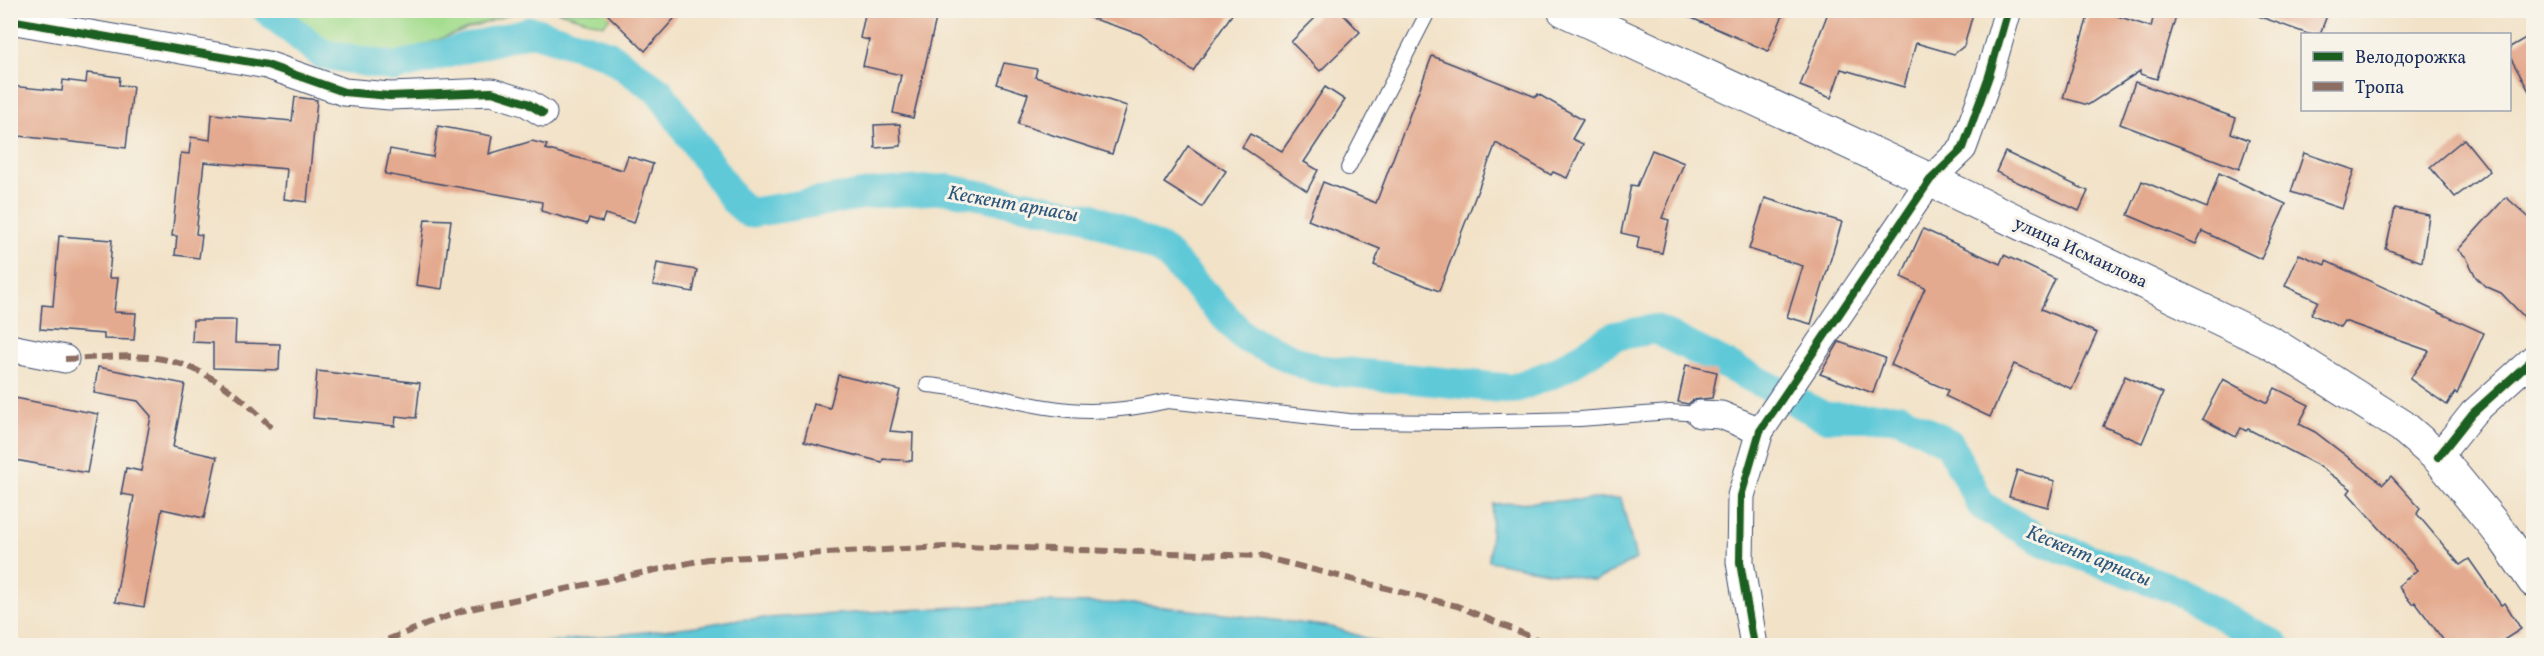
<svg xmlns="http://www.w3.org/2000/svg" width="2544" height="656" font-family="Vollkorn,serif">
<rect width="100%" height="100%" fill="#f7f3e8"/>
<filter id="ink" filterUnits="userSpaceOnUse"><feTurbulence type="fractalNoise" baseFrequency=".0167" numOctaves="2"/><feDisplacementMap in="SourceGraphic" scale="12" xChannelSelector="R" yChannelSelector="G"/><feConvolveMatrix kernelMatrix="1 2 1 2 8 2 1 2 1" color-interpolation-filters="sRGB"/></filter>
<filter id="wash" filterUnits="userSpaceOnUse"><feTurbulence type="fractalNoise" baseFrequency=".008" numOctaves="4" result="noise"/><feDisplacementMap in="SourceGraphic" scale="24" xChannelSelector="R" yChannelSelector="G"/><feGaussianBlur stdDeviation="1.35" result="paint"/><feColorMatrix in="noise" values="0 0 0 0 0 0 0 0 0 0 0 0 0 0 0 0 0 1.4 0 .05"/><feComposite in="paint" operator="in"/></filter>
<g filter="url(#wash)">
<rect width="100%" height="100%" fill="#f2e2c7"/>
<g fill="#a4dd8f" stroke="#608676" stroke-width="1.5">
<polygon points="276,11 519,11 395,55 322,45"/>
<polygon points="556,11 617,11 603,25"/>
</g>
<g fill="#5ec9d8" stroke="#3c7c9b" stroke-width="1.5">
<polygon points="1621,498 1636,559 1595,581 1489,561 1493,504"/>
<path d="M1042 602 1140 604 1332 627 1386 645H535C600 634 667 633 733 620Z"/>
</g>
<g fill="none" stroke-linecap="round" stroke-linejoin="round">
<g stroke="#5ec9d8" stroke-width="30">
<polyline points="267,10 322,54 395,67 532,31 607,54 660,92 734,200 749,213 875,193 948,189 1090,217 1164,251 1245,338 1315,369 1512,389 1555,373 1615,336 1655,329 1778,391"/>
<polyline points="1795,401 1825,417 1899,417 1949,443 1982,506 2044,542 2174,589 2276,646"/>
</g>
</g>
<g id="blocks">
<g fill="#e4aa8f">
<polygon points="603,10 682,10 645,51"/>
<polygon points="866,10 938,10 913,118 893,113 901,75 863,66 869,40 860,38"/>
<polygon points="1082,10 1235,10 1193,71 1140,34 1081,15"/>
<polygon points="1323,10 1339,10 1360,32 1320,71 1291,42"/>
<polygon points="1673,10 1785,10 1768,51"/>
<polygon points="1829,10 1974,10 1964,46 1954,54 1916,43 1904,87 1841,69 1831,98 1800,86"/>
<polygon points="2090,10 2099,10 2151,27 2155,10 2178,10 2157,79 2140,74 2140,71 2088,105 2063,98"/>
<polygon points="2250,10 2329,10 2320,34 2308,34 2250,13"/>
<polygon points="2534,33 2534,100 2510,57 2510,47"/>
<polygon points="1432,56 1536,97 1538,94 1583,120 1572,139 1583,144 1567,178 1553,172 1551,175 1496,143 1439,291 1374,265 1380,249 1308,220 1323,182 1376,203"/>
<polygon points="1004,63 1037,69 1035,77 1127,106 1112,154 1018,124 1028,94 997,84"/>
<polygon points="87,73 120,77 119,85 133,86 126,148 10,135 10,86 62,91 63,80 86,83"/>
<polygon points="2135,82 2236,118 2231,133 2249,140 2239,169 2120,124"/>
<polygon points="1325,87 1345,100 1304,162 1318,170 1307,191 1242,147 1250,134 1282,151"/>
<polygon points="295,97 317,100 307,202 284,199 287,169 204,162 196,234 202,235 199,258 175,255 177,236 172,236 181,153 189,154 191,137 210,140 212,114 292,121"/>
<polygon points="900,124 901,146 875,148 874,125"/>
<polygon points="438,126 492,136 489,154 532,141 547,145 545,149 623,170 628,156 653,164 634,223 605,214 602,222 589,218 587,224 541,211 542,202 385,174 390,149 433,157"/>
<polygon points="2464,139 2490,171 2455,197 2430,167"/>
<polygon points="1188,146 1226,171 1202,207 1164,183"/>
<polygon points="1652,150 1684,163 1662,218 1669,220 1662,253 1637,248 1639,237 1621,233 1631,185 1637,186"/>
<polygon points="2005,152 2088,191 2079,211 1996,172"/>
<polygon points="2304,153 2354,170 2342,209 2291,192"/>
<polygon points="2219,173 2286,204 2261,259 2202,231 2196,244 2128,215 2142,181 2207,208"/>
<polygon points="2506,197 2534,222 2534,327 2501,293 2485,286 2476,277 2466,257 2458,250"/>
<polygon points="1765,198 1842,222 1811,324 1787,317 1803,266 1749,249"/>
<polygon points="2395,208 2429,215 2422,262 2386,249"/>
<polygon points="425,219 451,220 442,289 416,285"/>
<polygon points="1923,229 2000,264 2004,255 2055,279 2041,309 2097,333 2072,389 2014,364 1990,417 1945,396 1948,390 1891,365 1925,288 1901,277"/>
<polygon points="59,236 112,240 109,278 118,278 114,312 136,313 134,340 104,339 104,334 40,329 42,305 53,306"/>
<polygon points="2299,254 2325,265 2326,261 2484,333 2457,394 2455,392 2447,405 2410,379 2429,351 2344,321 2340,327 2311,314 2318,301 2285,286"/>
<polygon points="657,263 697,270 693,292 653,285"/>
<polygon points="193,320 236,320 235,343 280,344 279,370 213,368 213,343 192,342"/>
<polygon points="1839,342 1885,358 1873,393 1820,374"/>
<polygon points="1686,365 1717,372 1712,398 1693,400 1688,404 1678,402"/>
<polygon points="98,367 185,384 173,447 217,457 204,518 162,509 144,607 115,602 134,496 121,494 126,468 141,471 151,416 138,401 94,393"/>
<polygon points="317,371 420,383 416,418 396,416 395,426 313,418"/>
<polygon points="838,375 900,390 890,431 913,433 912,461 883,459 882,462 804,442 814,404 830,408"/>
<polygon points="2125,376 2163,393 2142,443 2103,426"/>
<polygon points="2223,379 2267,403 2275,388 2309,405 2299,424 2315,432 2383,484 2391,476 2420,508 2417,514 2460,565 2469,559 2501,605 2505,603 2521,629 2496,645 2447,645 2415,602 2412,604 2398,586 2417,570 2348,493 2351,489 2319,466 2248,429 2246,431 2241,428 2236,437 2202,419"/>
<polygon points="10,397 98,414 87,473 10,459"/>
<polygon points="2017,470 2055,481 2048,507 2009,497"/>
</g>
</g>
</g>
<g filter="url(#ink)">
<use href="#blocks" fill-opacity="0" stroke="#3b4a6e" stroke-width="1.5"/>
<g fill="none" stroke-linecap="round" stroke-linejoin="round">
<defs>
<g id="lane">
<polyline points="1348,168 1429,10"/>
<path d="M927 385C981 389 1036 411 1090 411 1117 411 1142 407 1168 401L1349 421 1456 422 1580 419 1670 412 1700 414"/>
</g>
<g id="street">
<polyline points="10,20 267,65 344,92 390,96 492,92 527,103 543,113"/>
<polyline points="10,348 65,359"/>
<polyline points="1700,414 1721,415 1760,431"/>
<polyline points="2438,457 2473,413 2534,358"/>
<polyline points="1754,646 1740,562 1741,496 1760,431 1930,180 1963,148 1989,76 2008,10"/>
</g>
<polyline id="primary" points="1564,10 1930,180 2271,343 2402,426 2438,457 2503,536 2534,581"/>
</defs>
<use href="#lane" stroke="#3b4a6e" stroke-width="16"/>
<use href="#street" stroke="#3b4a6e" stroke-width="29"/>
<use href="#primary" stroke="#3b4a6e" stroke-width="35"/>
<use href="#lane" stroke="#fff" stroke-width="14"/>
<use href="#street" stroke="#fff" stroke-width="27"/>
<use href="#primary" stroke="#fff" stroke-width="33"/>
<g stroke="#8d6e63" stroke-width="6" stroke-dasharray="12 6" stroke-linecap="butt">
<path d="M65 359C92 358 121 355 148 357 199 361 241 395 274 430"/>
<polyline points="371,646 461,611 708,559 964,546 1259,556 1457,606 1553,646"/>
</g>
<defs>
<g id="cycleway">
<polyline points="10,20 267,65 344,92 390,96 492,92 527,103 543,113"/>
<polyline points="2438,457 2473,413 2534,358"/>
<polyline points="1754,646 1740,562 1741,496 1760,431 1930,180 1963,148 1989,76 2008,10"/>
</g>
</defs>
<use href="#cycleway" stroke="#f7f3e8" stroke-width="11"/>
<use href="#cycleway" stroke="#1b5e20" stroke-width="8"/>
</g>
</g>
<g text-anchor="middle" stroke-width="6" stroke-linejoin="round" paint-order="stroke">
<g font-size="18" fill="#1b2f5e" stroke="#f7f3e8">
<text transform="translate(2081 252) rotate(25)" y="6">улица Исмаилова</text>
</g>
<g font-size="20" font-style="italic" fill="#2c567c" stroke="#f7f3e8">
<text transform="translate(1013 203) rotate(10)" y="7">Кескент арнасы</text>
<text transform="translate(2089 555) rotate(22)" y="7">Кескент арнасы</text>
</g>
</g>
<rect width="2544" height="656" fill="none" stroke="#f7f3e8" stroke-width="36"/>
<rect x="2301" y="33" width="210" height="78" fill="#f7f3e8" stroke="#9fa5b1" stroke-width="1.5"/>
<rect x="2313" y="52" width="30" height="9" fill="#1b5e20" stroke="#9fa5b1" stroke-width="1.5"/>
<text x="2355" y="63" font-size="18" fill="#1b2f5e">Велодорожка</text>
<rect x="2313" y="82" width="30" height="9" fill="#8d6e63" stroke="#9fa5b1" stroke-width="1.5"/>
<text x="2355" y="93" font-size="18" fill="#1b2f5e">Тропа</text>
</svg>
